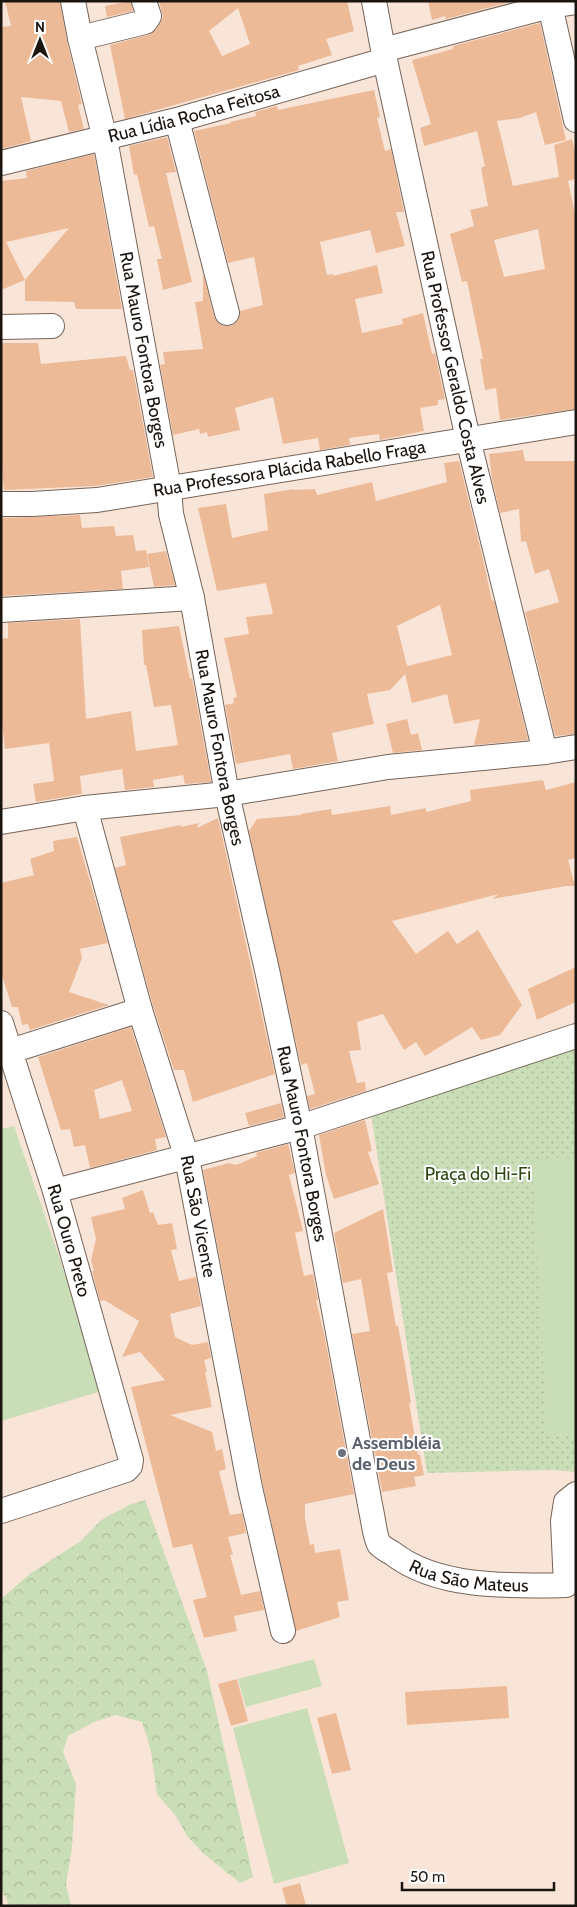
<svg xmlns="http://www.w3.org/2000/svg" width="577" height="1907" font-family="Cabin,sans-serif">
<defs>
<pattern id="green-dots" width="8" height="8" patternUnits="userSpaceOnUse" patternTransform="scale(1.25)"><rect width="8" height="8" fill="#c9ddb7"/><path d="M2 2h.1M6 6h.1" fill="none" stroke="#acbd9c" stroke-width="1.8" stroke-linecap="round"/></pattern>
<pattern id="forest-crowns" width="20" height="18" patternUnits="userSpaceOnUse" patternTransform="scale(1.25)"><rect width="20" height="18" fill="#c9ddb7"/><path d="M2 6a3 3 0 1 1 6 0M12 15a3 3 0 1 1 6 0" fill="none" stroke="#acbd9c"/></pattern>
</defs>
<rect width="100%" height="100%" fill="#f9e5d8"/>
<polygon fill="url(#green-dots)" points="576,1036 576,1472 553,1470 427,1473 371,1114"/>
<polygon fill="url(#forest-crowns)" points="145,1500 207,1671 253,1877 240,1883 204,1854 187,1836 176,1816 157,1794 151,1751 142,1722 115,1715 94,1722 68,1736 63,1752 76,1784 72,1847 66,1885 71,1906 8,1906 7,1900 1,1890 1,1599 31,1573 81,1541 101,1520 129,1505"/>
<g fill="#c9ddb7">
<polygon points="14,1126 105,1390 1,1421 1,1129"/>
<polygon points="576,1157 576,1434 547,1435 532,1159"/>
<polygon points="314,1659 322,1686 246,1707 238,1679"/>
<polygon points="307,1708 349,1863 274,1884 233,1728"/>
</g>
<g fill="#edba98" fill-rule="evenodd">
<polygon points="5,1 60,1 67,41 82,104 78,105 84,129 69,132 61,101 21,97 31,141 1,149 1,27 11,26"/>
<polygon points="131,1 133,11 107,17 105,6"/>
<path d="M159 1H347L354 31 326 39 332 55 298 66 299 70 125 119 110 45 148 35 156 30 163 17ZM238 8 250 44 222 56 209 31Z"/>
<polygon points="428,1 514,1 446,19 445,16 432,20"/>
<path d="M540 23 566 140 545 145 536 112 520 118 497 121 513 186 559 177 554 145 572 139 576 155V179L568 181 576 218V409L500 420 496 388 485 390 480 359H483L467 281 462 282 450 234 474 226 470 210 488 206 481 168 485 166 477 131 424 146 420 128 431 124 412 60 453 49V46ZM538 229 545 269 504 277 494 240Z"/>
<polygon points="374,90 380,117 377,118 385,151 391,149 404,212 396,212 405,246 376,253 370,230 320,242 327,275 333,274 333,276 377,265 383,293 355,299 362,333 403,324 402,319 423,313 432,354 435,353 445,399 438,400 438,405 420,408 424,431 380,440 379,434 349,438 350,445 320,450 318,438 283,444 273,397 235,408 240,430 208,437 207,432 200,434 199,429 173,435 160,365 165,364 163,352 203,349 195,302 203,301 203,273 214,316 217,322 223,326 230,326 236,323 240,317 240,311 263,305 254,257 228,263 194,131 231,123 230,122 256,116 255,112 277,106 278,110"/>
<polygon points="167,137 176,172 166,173 192,282 163,290 157,259 162,259 154,226 149,227 137,174 134,175 129,146"/>
<path d="M94 154 122 309H76L74 302 25 301V280L1 290V181L27 178 26 171ZM69 228 25 280 6 242Z"/>
<polygon points="1,343 38,343 41,364 126,356 130,370 133,370 153,477 95,486 4,490 1,457"/>
<polygon points="523,450 525,461 576,461 576,734 555,736 525,612 559,602 549,569 535,574 526,541 521,542 519,509 500,513 492,479 489,454"/>
<path d="M459 461 483 559 492 601 494 600 528 740 474 745 480 719 454 724 447 694 412 703 405 674 390 690 367 694 374 724 332 733 338 761 293 769 290 754 236 764 225 705 234 703 233 698 237 697 224 638 249 634 246 617 273 614 266 583 217 591 198 508 226 504 232 538 268 530 264 494 294 489V490L315 489 317 495 372 482 376 501 447 482 444 463ZM440 605 452 655 407 666 397 626Z"/>
<polygon points="80,515 82,528 114,526 116,536 133,535 136,551 146,550 149,567 121,571 123,589 1,596 1,518"/>
<polygon points="166,551 175,585 154,587 147,554"/>
<polygon points="80,619 86,719 131,711 136,751 178,745 171,705 154,707 146,665 144,665 142,630 179,626 190,679 192,678 211,782 185,784 183,775 153,780 154,787 125,790 122,769 80,776 82,794 36,802 33,784 54,781 49,743 5,749 1,715 1,639 8,638 8,623"/>
<polygon points="407,719 411,735 418,733 422,750 393,753 386,724"/>
<polygon points="543,780 546,790 576,782 576,858 568,860 575,886 566,886 492,899 499,894 392,921 416,954 448,931 457,944 478,930 522,1005 500,1035 481,1040 472,1027 425,1056 416,1042 404,1050 383,1014 357,1022 361,1050 349,1051 357,1083 365,1082 366,1091 310,1109 307,1096 315,1094 307,1063 301,1065 249,831 257,819 301,815 301,814 331,809 332,815 390,806 391,815 426,808 426,812 471,801 470,790"/>
<polygon points="218,818 275,1074 193,1102 184,1070 174,1070 153,1006 115,868 126,865 120,837 181,825 181,827 199,823 197,828"/>
<polygon points="77,837 108,943 80,949 82,958 69,992 109,1005 30,1030 28,1024 22,1025 18,1007 12,1007 1,972 1,883 34,875 30,859 54,851 53,841"/>
<polygon points="576,967 576,1002 537,1020 528,989"/>
<path d="M131 1027 166 1137 155 1139 157 1150 90 1168 85 1145 74 1147 70 1129 61 1130 38 1057ZM122 1080 132 1111 100 1119 94 1090Z"/>
<polygon points="281,1103 284,1117 249,1126 245,1113"/>
<polygon points="365,1120 372,1151 368,1152 379,1184 334,1199 326,1175 319,1135"/>
<polygon points="288,1144 295,1173 289,1175 303,1231 295,1233 304,1276 313,1274 318,1300 316,1300 325,1338 354,1494 305,1504 305,1519 310,1545 314,1544 315,1553 340,1549 349,1600 337,1602 340,1617 296,1631 263,1485 203,1170 229,1163 236,1165 257,1156 256,1153"/>
<polygon points="143,1190 150,1213 153,1212 158,1225 172,1223 177,1249 171,1250 179,1281 196,1277 201,1306 170,1314 175,1337 192,1345 208,1342 211,1358 204,1360 207,1371 205,1372 212,1407 170,1415 212,1432 216,1451 222,1449 226,1469 219,1471 230,1515 242,1513 246,1533 228,1537 233,1555 230,1555 241,1595 260,1591 264,1610 234,1616 237,1631 204,1638 193,1600 207,1597 192,1544 173,1548 131,1387 165,1380 140,1352 122,1357 139,1321 104,1300 100,1301 92,1271 94,1271 91,1260 96,1239 91,1217 125,1209 122,1198"/>
<polygon points="383,1209 393,1272 387,1273 396,1327 398,1325 405,1365 411,1403 409,1403 418,1455 420,1455 424,1475 414,1477 416,1486 382,1492 352,1334 370,1331 361,1279 343,1283 334,1233"/>
<polygon points="237,1679 248,1721 231,1726 218,1684"/>
<polygon points="507,1686 509,1718 407,1725 405,1692"/>
<polygon points="336,1713 351,1770 332,1774 317,1718"/>
<polygon points="300,1883 306,1906 287,1906 282,1888"/>
</g>
<g fill="none" stroke-linecap="round" stroke-linejoin="round">
<defs>
<g id="street">
<path id="s1" d="M73 1 80 38 105 139 169 488 171 514 192 598 227 794 267 970 300 1127 371 1510C373 1518 375 1538 379 1544 382 1547 388 1551 392 1553 438 1589 511 1586 566 1585L563 1521 566 1502 576 1494"/>
<path id="s2" d="M374 1 385 60 468 439 545 752"/>
<polyline points="549,1 576,120"/>
<polyline points="80,38 145,22 149,16 144,1"/>
<polyline points="383,50 550,6 576,2"/>
<polyline points="177,120 227,313"/>
<path id="s3" d="M1 163 177 120 385 60"/>
<polyline points="1,327 52,326"/>
<path id="s4" d="M1 504H32L97 500 576 422"/>
<polyline points="1,610 192,598"/>
<path id="s5" d="M85 808 140 1010 187 1158 250 1488 283 1631"/>
<polyline points="1,822 85,808 227,794 388,767 545,752 576,747"/>
<path id="s6" d="M1 1023 55 1191 131 1460 130 1466 126 1470 1 1511"/>
<polyline points="1,1054 140,1010"/>
<polyline points="55,1191 300,1127 576,1036"/>
</g>
</defs>
<use href="#street" stroke="#766459" stroke-width="26"/>
<use href="#street" stroke="#fff" stroke-width="24"/>
</g>
<circle fill="#6b7280" stroke="#fff" stroke-width="2" cx="342" cy="1453" r="5"/>
<g text-anchor="middle" stroke-width="4" stroke-linejoin="round" paint-order="stroke">
<g font-size="18" fill="#1b1510" stroke="#fff">
<text dy="6" stroke="none"><textPath href="#s3" startOffset="199">Rua Lídia Rocha Feitosa</textPath></text>
<text dy="6" stroke="none"><textPath href="#s1" startOffset="356">Rua Mauro Fontora Borges</textPath></text>
<text dy="6" stroke="none"><textPath href="#s2" startOffset="385">Rua Professor Geraldo Costa Alves</textPath></text>
<text dy="6" stroke="none"><textPath href="#s4" startOffset="291">Rua Professora Plácida Rabello Fraga</textPath></text>
<text dy="6" stroke="none"><textPath href="#s1" startOffset="761">Rua Mauro Fontora Borges</textPath></text>
<text dy="6" stroke="none"><textPath href="#s1" startOffset="1166">Rua Mauro Fontora Borges</textPath></text>
<text dy="6" stroke="none"><textPath href="#s5" startOffset="424">Rua São Vicente</textPath></text>
<text dy="6" stroke="none"><textPath href="#s6" startOffset="228">Rua Ouro Preto</textPath></text>
<text dy="6" stroke="none"><textPath href="#s1" startOffset="1672">Rua São Mateus</textPath></text>
</g>
<g font-size="18" fill="#2d450e" stroke="#fff">
<text x="478" y="1180">Praça do Hi-Fi</text>
</g>
<g font-size="18" font-weight="bold" fill="#5b616d" stroke="#fff" text-anchor="start">
<text x="352" y="1449">Assembléia<tspan x="352" dy="21">de Deus</tspan></text>
</g>
</g>
<rect width="577" height="1907" fill="none" stroke="#1b1510" stroke-width="5"/>
<g transform="translate(40 40)" stroke="#ffffff" stroke-width="4" paint-order="stroke">
<path d="M0-4L9 19L0 12L-9 19Z" fill="#1b1510"/>
<text y="-8" font-size="14" font-weight="bold" text-anchor="middle" fill="#1b1510">N</text>
</g>
<path d="M402 1882v8h152v-8" fill="none" stroke="#1b1510" stroke-width="2.5"/>
<text x="410" y="1882" font-size="15" fill="#1b1510" stroke="#ffffff" stroke-width="4" paint-order="stroke">50 m</text>
</svg>
